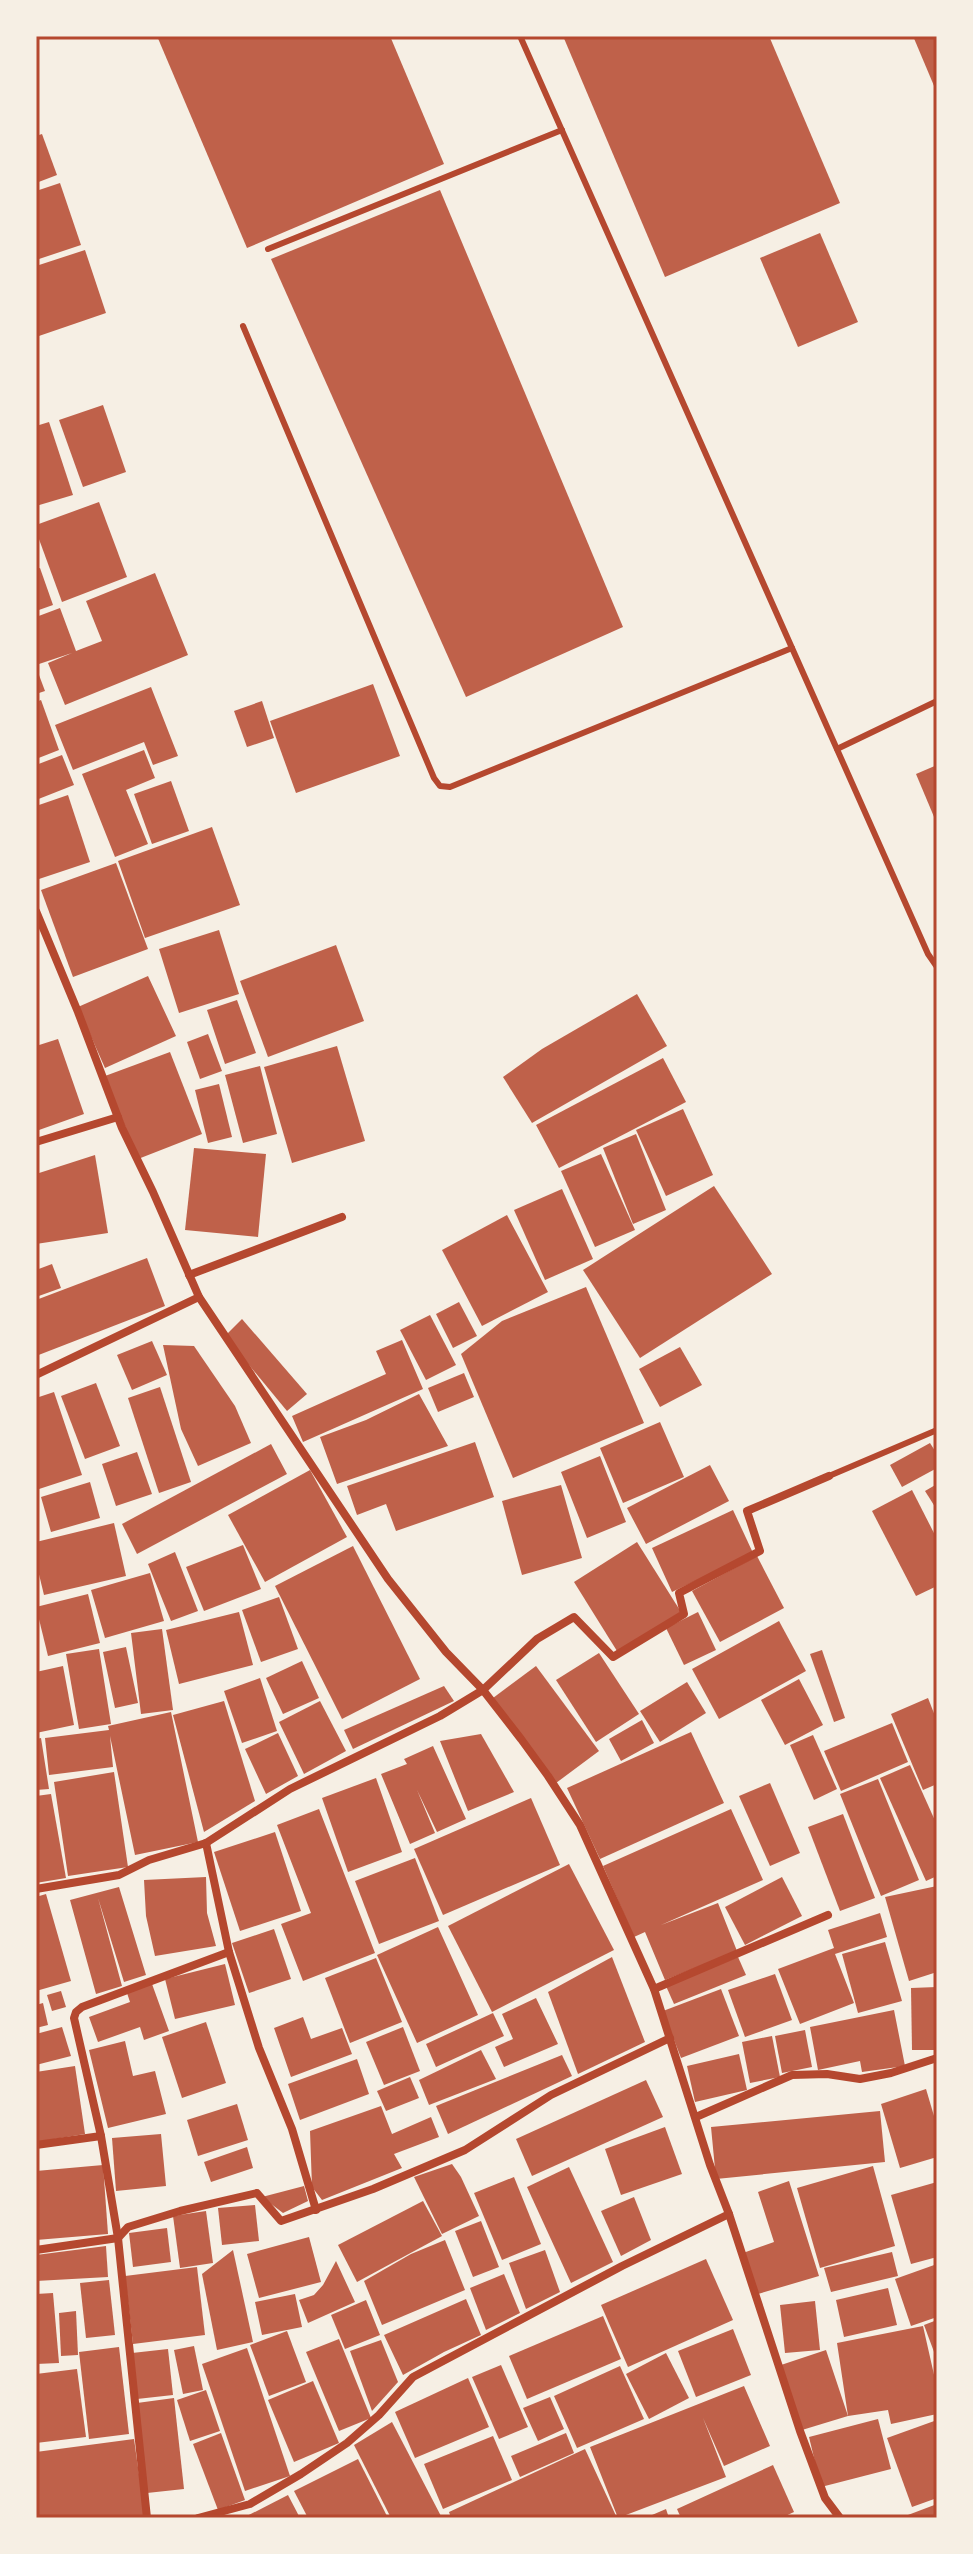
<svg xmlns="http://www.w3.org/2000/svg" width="973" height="2554" font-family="Bitter,serif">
<rect width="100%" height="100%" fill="#f6efe4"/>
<g fill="#bf614a">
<polygon points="157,36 390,36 444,164 247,248"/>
<polygon points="563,36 769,36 840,203 665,277"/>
<polygon points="913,36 937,36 937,93"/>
<polygon points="42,134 57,175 36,183 36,136"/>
<polygon points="60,183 81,245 36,260 36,191"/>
<polygon points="440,190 623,627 466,697 271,259"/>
<polygon points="820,233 858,322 798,347 760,258"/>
<polygon points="85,250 106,313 36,337 36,266"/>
<polygon points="103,405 126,472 83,487 59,420"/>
<polygon points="49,422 73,495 36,506 36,426"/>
<polygon points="99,502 127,577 62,602 36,531 36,525"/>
<polygon points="40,568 53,605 36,611 36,569"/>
<polygon points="155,573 188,655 65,705 48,663 72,653 39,664 36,655 36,617 60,608 76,651 102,641 86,601"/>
<polygon points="36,667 45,691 36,694"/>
<polygon points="373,684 400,756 296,793 270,721"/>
<polygon points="151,687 178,756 153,765 144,742 73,770 55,725"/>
<polygon points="41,700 59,750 36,759 36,702"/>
<polygon points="262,701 274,738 247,747 234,711"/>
<polygon points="144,750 155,778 126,790 148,844 115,857 82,774"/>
<polygon points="62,755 74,785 36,800 36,765"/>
<polygon points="937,765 937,824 916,774"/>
<polygon points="171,781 189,831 152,844 134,794"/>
<polygon points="68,795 90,862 36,880 36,806"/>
<polygon points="212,827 240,905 145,938 118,861"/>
<polygon points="116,863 148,949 73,977 41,890"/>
<polygon points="219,930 239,994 179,1013 159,949"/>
<polygon points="336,945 364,1021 268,1057 240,981"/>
<polygon points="148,976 176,1036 105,1068 78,1007"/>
<polygon points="637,994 667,1046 532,1123 503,1077 542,1049"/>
<polygon points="237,1000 256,1053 225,1064 207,1010"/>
<polygon points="208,1034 222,1071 200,1079 187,1042"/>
<polygon points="58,1039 84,1114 39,1130 36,1122 36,1046"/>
<polygon points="337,1046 365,1141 292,1163 264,1067"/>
<polygon points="170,1052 202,1134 138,1159 105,1076"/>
<polygon points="663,1058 686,1102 559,1168 536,1125"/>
<polygon points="260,1066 277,1134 243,1143 225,1075"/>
<polygon points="219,1084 232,1137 208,1143 195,1090"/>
<polygon points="683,1109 713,1175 666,1196 636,1130"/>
<polygon points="636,1134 666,1210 633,1224 603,1148"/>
<polygon points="194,1148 266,1154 258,1237 185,1230"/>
<polygon points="601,1154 635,1230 595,1247 561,1171"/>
<polygon points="95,1155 108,1233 36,1244 36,1174"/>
<polygon points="714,1186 772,1274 640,1358 583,1270"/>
<polygon points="562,1189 593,1259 545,1280 514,1210"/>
<polygon points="507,1215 548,1292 482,1326 442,1250"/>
<polygon points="147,1258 165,1306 36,1356 36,1300"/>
<polygon points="52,1264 61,1288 36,1297 36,1270"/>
<polygon points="586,1287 644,1423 513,1478 461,1354 502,1321"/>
<polygon points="459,1302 477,1336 453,1348 436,1314"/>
<polygon points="430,1315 456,1365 426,1380 400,1330"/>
<polygon points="242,1319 307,1394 287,1411 225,1336"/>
<polygon points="402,1340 423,1389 303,1442 292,1416 386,1374 376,1351"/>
<polygon points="152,1341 167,1375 132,1390 117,1355"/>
<polygon points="163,1345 194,1346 235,1406 251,1443 198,1466 181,1429"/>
<polygon points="680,1347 702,1385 660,1407 639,1369"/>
<polygon points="464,1373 474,1397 438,1412 428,1388"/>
<polygon points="96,1383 120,1446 85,1459 61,1396"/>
<polygon points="160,1387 191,1482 159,1493 128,1398"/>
<polygon points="54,1392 82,1475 36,1490 36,1398"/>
<polygon points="419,1394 448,1446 337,1484 320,1437 366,1420"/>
<polygon points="660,1422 684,1477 623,1503 600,1448"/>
<polygon points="475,1442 494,1497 396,1531 386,1504 357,1515 347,1486"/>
<polygon points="930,1443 937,1454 937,1468 902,1487 890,1465"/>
<polygon points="271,1444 287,1474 137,1554 122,1524"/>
<polygon points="137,1452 152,1494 116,1506 102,1464"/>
<polygon points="600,1456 626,1522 587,1538 561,1472"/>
<polygon points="710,1465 729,1501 646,1544 627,1508"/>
<polygon points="310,1470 347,1537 265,1582 228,1515"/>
<polygon points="90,1482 100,1518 51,1532 41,1497"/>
<polygon points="937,1484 937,1510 925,1491"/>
<polygon points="561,1485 582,1558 522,1575 502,1501"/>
<polygon points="912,1490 937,1539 937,1586 916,1596 872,1511"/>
<polygon points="733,1510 753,1553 672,1592 652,1548"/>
<polygon points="114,1523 126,1576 44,1595 36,1562 36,1542"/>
<polygon points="637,1542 681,1612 617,1651 574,1582"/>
<polygon points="243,1545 261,1589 204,1611 186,1567"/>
<polygon points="353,1546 420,1679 342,1719 275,1586"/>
<polygon points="175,1552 198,1611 171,1621 148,1564"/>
<polygon points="757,1556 784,1608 720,1642 692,1591"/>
<polygon points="150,1573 164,1621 105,1638 91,1590"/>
<polygon points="88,1594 100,1643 48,1656 36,1607"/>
<polygon points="279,1597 298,1649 261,1662 242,1610"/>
<polygon points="239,1612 253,1665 179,1684 166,1630"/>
<polygon points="698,1612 716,1650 684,1665 666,1628"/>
<polygon points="779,1621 806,1671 719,1719 692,1669"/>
<polygon points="162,1629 173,1710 141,1714 131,1633"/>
<polygon points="126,1647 138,1703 115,1708 103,1652"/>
<polygon points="99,1649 111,1724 79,1729 66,1654"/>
<polygon points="822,1650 845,1718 834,1722 810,1654"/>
<polygon points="599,1653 639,1714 596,1742 556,1680"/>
<polygon points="302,1661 319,1698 283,1714 266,1678"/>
<polygon points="63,1666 74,1725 36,1733 36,1672"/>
<polygon points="536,1666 599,1751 556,1783 493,1698"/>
<polygon points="260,1678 277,1731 242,1743 224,1691"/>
<polygon points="799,1679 823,1725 785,1745 761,1700"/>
<polygon points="687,1682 706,1713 660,1742 640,1711"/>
<polygon points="444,1686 454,1701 353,1749 344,1730"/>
<polygon points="928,1698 937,1721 937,1784 923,1790 891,1714"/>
<polygon points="224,1701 255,1801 204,1832 173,1715"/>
<polygon points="320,1701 346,1751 304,1774 279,1722"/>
<polygon points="171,1712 198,1842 135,1855 110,1736 113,1767 49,1775 45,1738 109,1730 108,1726"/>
<polygon points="642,1720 654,1743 621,1761 609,1739"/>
<polygon points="892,1723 908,1762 841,1791 824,1751"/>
<polygon points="691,1732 724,1803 600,1859 567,1788"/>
<polygon points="278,1733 298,1776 266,1794 245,1749"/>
<polygon points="481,1734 514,1792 468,1811 440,1741"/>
<polygon points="813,1735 837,1789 814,1800 790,1745"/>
<polygon points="41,1738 49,1789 36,1790 36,1739"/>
<polygon points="433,1746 466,1819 437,1832 417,1790 435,1833 410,1844 381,1774 407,1764 404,1759"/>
<polygon points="910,1765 937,1825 937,1876 926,1881 880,1778"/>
<polygon points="114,1772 128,1867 68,1876 54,1782"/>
<polygon points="376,1778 402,1852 348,1872 322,1798"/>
<polygon points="878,1779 919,1880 881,1896 840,1794"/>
<polygon points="770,1783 800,1853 770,1866 739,1796"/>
<polygon points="51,1794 66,1878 36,1883 36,1796"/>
<polygon points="531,1798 560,1865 443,1915 414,1849"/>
<polygon points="319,1809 375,1953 303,1981 281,1924 311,1913 277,1825"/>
<polygon points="731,1809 763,1880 661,1925 718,1903 737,1951 665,1980 645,1932 634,1937 603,1866"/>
<polygon points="843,1814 875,1898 840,1911 808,1827"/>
<polygon points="275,1832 301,1911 240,1931 214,1852"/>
<polygon points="415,1858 439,1921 379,1944 355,1881"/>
<polygon points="569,1864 614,1950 492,2012 448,1926"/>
<polygon points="206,1877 207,1913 216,1946 155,1956 146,1916 144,1880"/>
<polygon points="782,1877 802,1916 745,1945 725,1907"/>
<polygon points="937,1886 937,1972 909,1981 885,1897"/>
<polygon points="119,1887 146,1975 124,1982 98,1898 122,1986 96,1994 70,1900"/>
<polygon points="46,1894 71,1981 36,1991 36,1897"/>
<polygon points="880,1913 887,1937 835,1954 854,2003 800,2024 778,1969 834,1948 828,1930"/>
<polygon points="438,1927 478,2015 417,2043 377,1955"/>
<polygon points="274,1929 291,1979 249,1993 232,1943"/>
<polygon points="885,1942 902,2001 858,2013 842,1954"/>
<polygon points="612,1957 645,2042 578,2074 548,1992"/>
<polygon points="738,1957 746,1975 674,2004 666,1986"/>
<polygon points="376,1958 402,2022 350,2043 325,1978"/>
<polygon points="225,1964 235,2005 175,2019 165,1979"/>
<polygon points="775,1974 792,2020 745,2037 728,1990"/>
<polygon points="152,1984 169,2031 144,2040 140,2027 98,2042 89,2017 130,2002 127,1993"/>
<polygon points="937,1987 937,2050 912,2050 911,1988"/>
<polygon points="721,1989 739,2036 681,2058 663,2011"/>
<polygon points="61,1991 66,2007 52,2011 47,1995"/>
<polygon points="536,1998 558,2044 504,2067 495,2047 513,2039 502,2014"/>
<polygon points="43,2003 48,2025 36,2028 36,2005"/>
<polygon points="894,2010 905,2066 862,2072 860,2061 818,2070 810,2027"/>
<polygon points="493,2013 504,2036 436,2067 426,2044"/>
<polygon points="303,2017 311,2039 342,2028 352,2054 291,2077 274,2028"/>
<polygon points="206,2022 226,2083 182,2098 162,2037"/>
<polygon points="62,2027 71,2056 36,2065 36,2034"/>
<polygon points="403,2027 420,2071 384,2085 366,2042"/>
<polygon points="805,2030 812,2067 782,2073 775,2036"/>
<polygon points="772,2036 780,2077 750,2083 742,2042"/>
<polygon points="125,2041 133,2076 155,2071 166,2114 108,2128 89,2050"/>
<polygon points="481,2050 496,2079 429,2105 419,2080"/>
<polygon points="739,2054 747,2090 695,2102 687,2066"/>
<polygon points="562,2055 572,2076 448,2134 436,2106"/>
<polygon points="357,2059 369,2094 300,2120 288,2084"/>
<polygon points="75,2066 85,2134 36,2142 36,2072"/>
<polygon points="410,2077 419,2098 386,2111 377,2091"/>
<polygon points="646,2080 663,2117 532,2176 516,2139"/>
<polygon points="926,2089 937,2126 937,2157 900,2168 881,2104"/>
<polygon points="237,2104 248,2140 198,2156 187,2120"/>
<polygon points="381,2106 392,2134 431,2117 439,2137 394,2154 402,2168 322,2200 312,2187 310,2131"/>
<polygon points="880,2111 885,2162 716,2179 711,2127"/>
<polygon points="665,2127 682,2174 621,2195 605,2149"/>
<polygon points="161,2134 166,2186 116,2191 112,2138"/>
<polygon points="247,2147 253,2168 211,2182 204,2162"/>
<polygon points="452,2164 461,2177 479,2216 442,2234 414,2177"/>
<polygon points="103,2165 108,2234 36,2240 36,2171"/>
<polygon points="873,2166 895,2246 820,2268 797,2188"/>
<polygon points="569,2167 613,2262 571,2283 527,2187"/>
<polygon points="514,2177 541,2244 502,2260 474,2193"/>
<polygon points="789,2181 819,2276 758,2294 743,2253 774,2242 758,2192"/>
<polygon points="937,2182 937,2257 911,2264 891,2195"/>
<polygon points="304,2186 308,2201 283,2213 262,2197"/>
<polygon points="634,2197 651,2240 621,2256 601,2211"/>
<polygon points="423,2201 442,2236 357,2282 338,2245"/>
<polygon points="255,2205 259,2241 222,2245 218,2208"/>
<polygon points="206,2211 213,2263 180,2268 173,2216"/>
<polygon points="481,2221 499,2267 473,2277 455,2231"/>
<polygon points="167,2228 171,2262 133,2267 129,2233"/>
<polygon points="309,2237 321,2282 259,2298 247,2254"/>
<polygon points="445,2240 465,2290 382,2325 364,2281 411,2254"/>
<polygon points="106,2246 108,2277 36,2281 36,2255"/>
<polygon points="233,2250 253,2342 217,2350 202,2274"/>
<polygon points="545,2250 560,2292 526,2309 509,2263"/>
<polygon points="892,2252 898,2276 831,2292 824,2268"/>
<polygon points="706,2259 733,2320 628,2367 601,2305"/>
<polygon points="336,2261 355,2302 308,2323 299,2300 314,2295 323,2285"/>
<polygon points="937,2264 937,2317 911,2326 895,2279"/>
<polygon points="197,2267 205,2335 133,2344 125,2276"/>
<polygon points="504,2274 520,2313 486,2330 470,2288"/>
<polygon points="109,2280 115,2335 86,2338 80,2283"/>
<polygon points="888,2288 897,2325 844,2337 836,2300"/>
<polygon points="53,2293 59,2363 36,2364 36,2294"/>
<polygon points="295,2294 302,2327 262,2335 255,2302"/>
<polygon points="466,2299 481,2335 444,2352 403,2375 384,2335"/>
<polygon points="366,2300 380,2335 345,2349 331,2315"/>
<polygon points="815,2301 820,2350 785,2353 780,2305"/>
<polygon points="76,2311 78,2355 61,2356 59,2313"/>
<polygon points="603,2316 621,2359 527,2399 509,2356"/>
<polygon points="937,2320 937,2360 924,2325"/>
<polygon points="923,2326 937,2388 937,2414 891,2424 888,2410 848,2416 837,2343"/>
<polygon points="733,2329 751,2375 696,2397 678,2351"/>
<polygon points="287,2331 306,2382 269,2396 250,2345"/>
<polygon points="339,2339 371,2418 339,2431 306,2352"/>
<polygon points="381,2340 398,2382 372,2411 350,2351"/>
<polygon points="194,2346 203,2390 183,2394 174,2350"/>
<polygon points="119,2347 129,2434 89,2439 79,2352"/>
<polygon points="247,2348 290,2476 245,2491 202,2364"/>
<polygon points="168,2349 173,2395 137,2399 132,2353"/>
<polygon points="826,2350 848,2416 802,2430 781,2365"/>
<polygon points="666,2353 689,2398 649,2419 626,2374"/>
<polygon points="501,2365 528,2427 499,2439 472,2377"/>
<polygon points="620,2366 644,2419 577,2448 554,2396"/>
<polygon points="77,2369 86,2437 36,2443 36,2374"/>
<polygon points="468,2378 489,2427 415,2458 395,2412"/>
<polygon points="313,2381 339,2443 294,2462 268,2400"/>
<polygon points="744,2386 770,2446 724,2466 703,2418 726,2477 618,2518 590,2447"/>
<polygon points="206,2390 220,2431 190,2441 177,2400"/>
<polygon points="550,2397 564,2429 538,2441 523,2408"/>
<polygon points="174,2398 184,2489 147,2493 137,2403"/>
<polygon points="878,2419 891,2469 821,2487 809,2437"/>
<polygon points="937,2420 937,2498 912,2507 887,2438"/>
<polygon points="392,2422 442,2518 391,2518 354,2445"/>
<polygon points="221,2433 245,2500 218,2510 193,2444"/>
<polygon points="566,2433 574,2453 520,2477 511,2456"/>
<polygon points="493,2436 512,2480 443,2509 424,2464"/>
<polygon points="134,2439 145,2517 36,2518 36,2452"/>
<polygon points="585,2449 617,2518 451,2518 449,2512"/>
<polygon points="358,2459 388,2518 308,2518 294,2491"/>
<polygon points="773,2465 794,2512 781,2518 681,2518 677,2509"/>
<polygon points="288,2495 300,2518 243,2518"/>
<polygon points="937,2504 937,2518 900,2518"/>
<polygon points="666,2509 669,2518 645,2518"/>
</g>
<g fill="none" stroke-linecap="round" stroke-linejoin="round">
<g stroke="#b5482f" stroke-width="6">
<polyline points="520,36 928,954 937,967"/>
<polyline points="268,249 562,130"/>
<polyline points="243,326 434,778 440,786 450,787 792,648"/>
<polyline points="837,749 937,701"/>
<polyline points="829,1476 937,1430"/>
</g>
<g stroke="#b5482f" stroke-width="8">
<polyline points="36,911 78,1012 122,1128 153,1192 199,1297 388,1579 446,1652 483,1690 521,1739 548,1776 580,1825 654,1989 710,2165 729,2214 800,2431 825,2498 840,2518"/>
<polyline points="36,1142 118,1117"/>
<polyline points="189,1275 342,1217"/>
<polyline points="36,1375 199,1297"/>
<polyline points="206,1843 229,1952 259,2048 292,2129 316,2210"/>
<polyline points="36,1889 119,1875 149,1860 206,1843 290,1789 440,1716 483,1690 537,1639 574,1617 613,1657 684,1614 679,1593 760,1551 747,1511 829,1476"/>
<polyline points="654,1989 828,1915"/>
<polyline points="696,2117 792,2075 827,2074 860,2079 891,2073 937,2058"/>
<polyline points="36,2145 101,2136"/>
<polyline points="36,2250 118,2238 128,2227 180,2211 257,2193 281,2221 373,2189 465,2150 551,2095 670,2038"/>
<polyline points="147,2518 118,2238 101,2136 74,2018 76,2012 82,2007 229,1952"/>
<polyline points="198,2518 250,2504 301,2474 347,2443 379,2415 413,2377 622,2266 729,2214"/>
</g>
</g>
<rect width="973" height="2554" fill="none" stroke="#f6efe4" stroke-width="76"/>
<rect x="38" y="38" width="897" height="2478" fill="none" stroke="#b5482f" stroke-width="3"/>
</svg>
